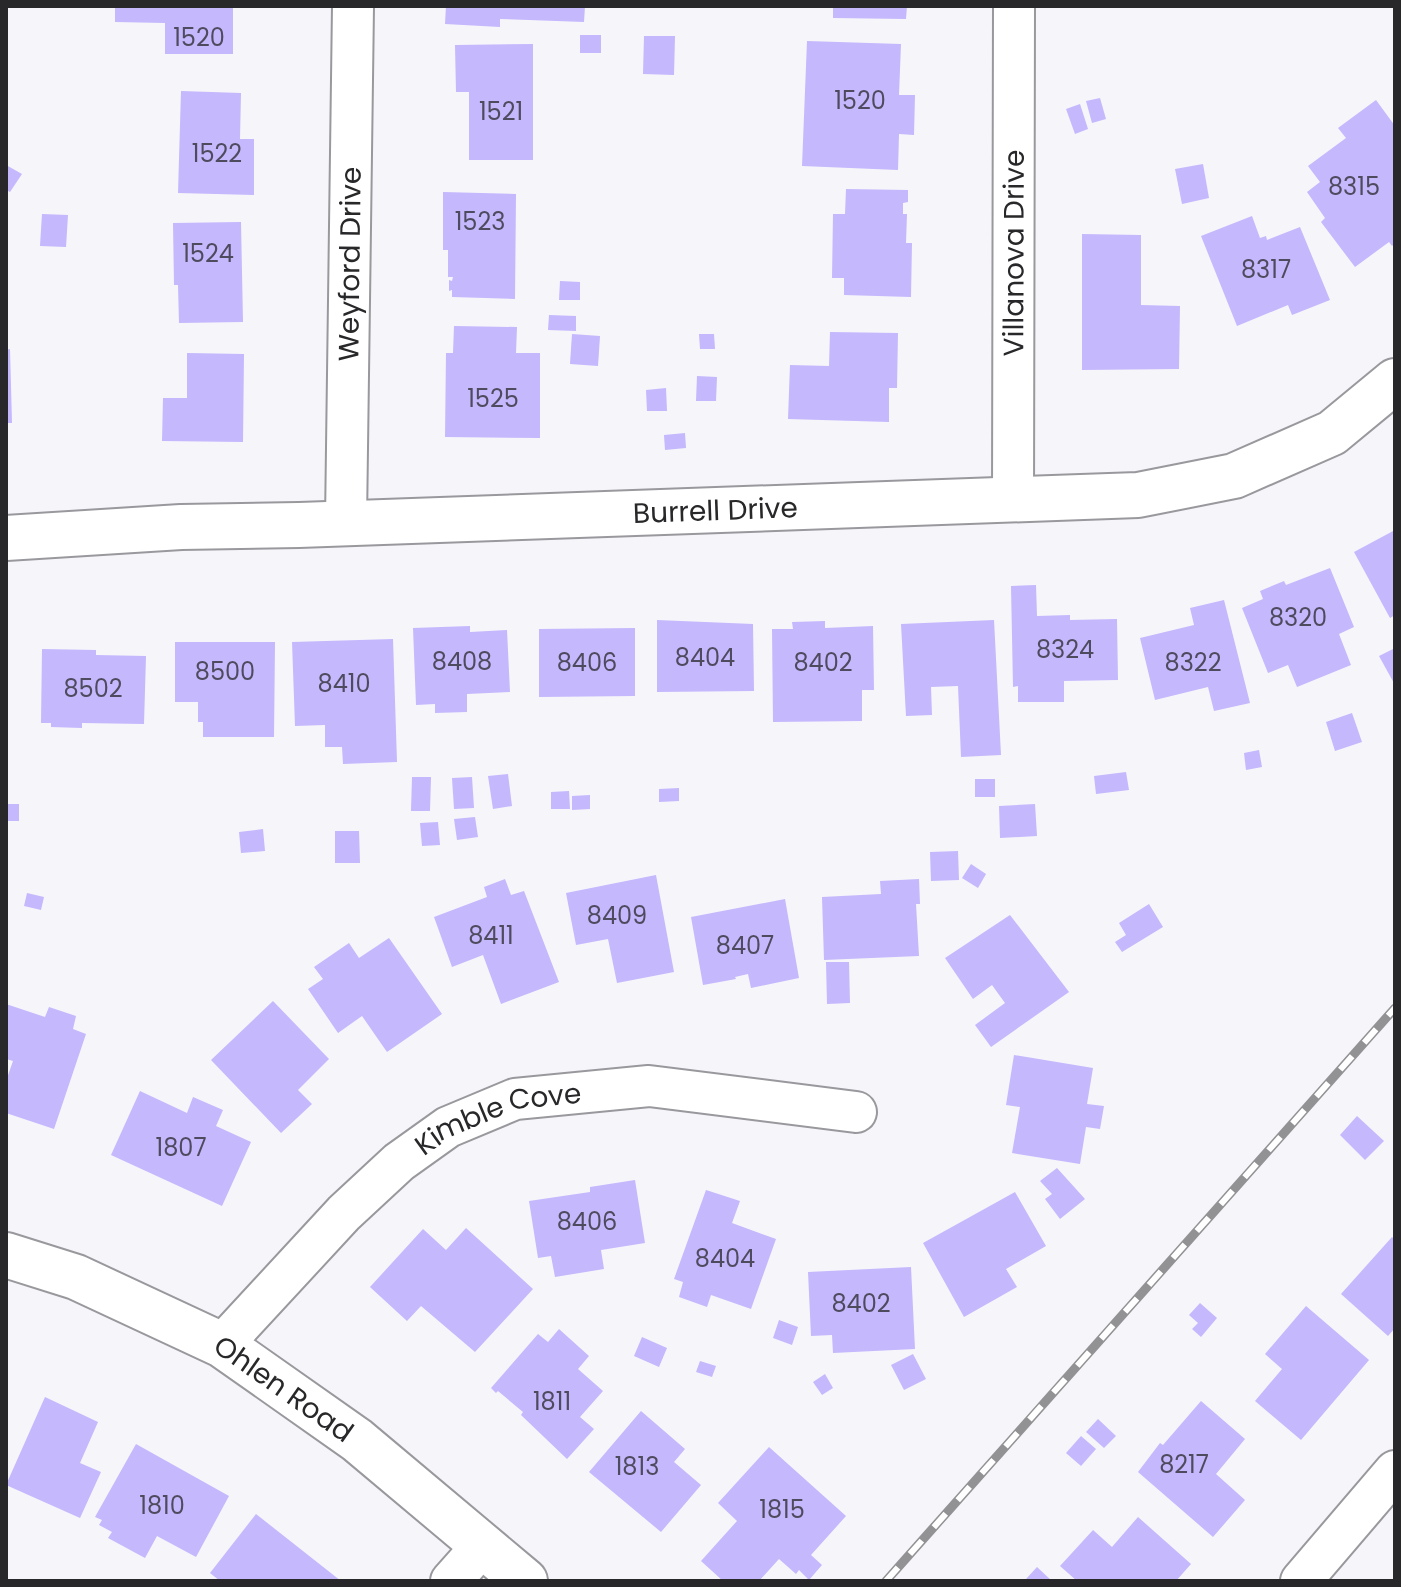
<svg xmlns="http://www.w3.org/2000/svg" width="1401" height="1587" font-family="Poppins,sans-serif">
<rect width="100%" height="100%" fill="#f6f5fa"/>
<g fill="#c5b8fd">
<polygon points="115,6 233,6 233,54 165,54 165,23 115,22"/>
<polygon points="446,6 585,6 584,22 500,19 500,27 445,24"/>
<polygon points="833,6 907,6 906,19 833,18"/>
<rect x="580" y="35" width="21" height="18"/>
<polygon points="644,36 675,36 674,75 643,74"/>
<polygon points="807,41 901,44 899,95 915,95 914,135 899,134 898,170 802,166"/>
<polygon points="533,44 533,160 469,160 469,92 456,92 455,45"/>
<polygon points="181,91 241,93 240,139 254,139 254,195 178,193"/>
<polygon points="1100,98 1106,119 1092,123 1086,101"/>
<polygon points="1376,100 1395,126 1395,243 1392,246 1389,242 1355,267 1321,222 1325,218 1307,192 1320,182 1308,166 1346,138 1338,128"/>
<polygon points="1080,104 1088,129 1075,134 1066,109"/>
<polygon points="1203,164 1209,198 1182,204 1175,169"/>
<polygon points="6,165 22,174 10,192 6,190"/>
<polygon points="846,189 908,190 908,202 903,203 903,214 907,214 906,243 912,243 911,297 844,295 844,278 832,278 833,214 845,214"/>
<polygon points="443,192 516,194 515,299 452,297 452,290 449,291 449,280 452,281 453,277 448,277 448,250 443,250"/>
<polygon points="42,214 68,215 66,247 40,246"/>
<polygon points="1252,216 1260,238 1266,236 1267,240 1300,227 1330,300 1292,315 1288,305 1237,326 1201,236"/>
<polygon points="241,222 243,322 179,323 178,285 174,285 173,223"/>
<polygon points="1082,234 1141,235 1141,305 1180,306 1179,369 1082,370"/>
<polygon points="560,281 580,282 580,300 559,300"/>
<polygon points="549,315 576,316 576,331 548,330"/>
<polygon points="454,326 517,327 516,353 540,353 540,438 445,437 446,353 453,353"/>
<polygon points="830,332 898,333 897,388 889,388 889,422 788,419 790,365 829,366"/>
<polygon points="572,334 600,336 598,366 570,364"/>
<polygon points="699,334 714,334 715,349 700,349"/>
<polygon points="10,349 12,423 6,423 6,350"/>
<polygon points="187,353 244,354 243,442 162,441 163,398 187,398"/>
<polygon points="697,376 717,377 716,401 696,401"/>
<polygon points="666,388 667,411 647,411 646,390"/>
<polygon points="685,433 686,448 665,450 664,435"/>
<polygon points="1395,530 1395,615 1390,618 1354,552"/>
<polygon points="1330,568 1354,627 1339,634 1351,665 1297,687 1288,665 1268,673 1242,608 1263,599 1260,591 1284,581 1286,585"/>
<polygon points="1036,585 1037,616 1070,615 1070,620 1117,619 1118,680 1064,681 1064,702 1018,702 1018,686 1013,687 1011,586"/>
<polygon points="1224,600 1250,703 1214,711 1208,687 1155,700 1140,638 1194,625 1190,608"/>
<polygon points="657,620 753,624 754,691 657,692"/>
<polygon points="994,620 1001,755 961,757 958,686 931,687 932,715 906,716 901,624"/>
<polygon points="825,621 825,628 873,626 874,690 862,690 862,721 773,722 772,629 793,629 792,622"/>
<polygon points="470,626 470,632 507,630 510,692 467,694 467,712 435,713 435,704 416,705 413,628"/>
<polygon points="635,628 635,696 539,697 539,629"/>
<polygon points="393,639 397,762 343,764 342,747 325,747 325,725 295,726 292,642"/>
<polygon points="175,642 275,642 274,737 203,737 203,722 198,722 198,702 175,702"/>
<polygon points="1395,648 1395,685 1379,656"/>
<polygon points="42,649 96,650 96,655 146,656 144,724 82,723 82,728 51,727 51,723 41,723"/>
<polygon points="1352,713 1362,742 1335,751 1326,722"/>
<polygon points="1259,750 1262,767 1246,770 1244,753"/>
<polygon points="1126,772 1129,790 1096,794 1094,776"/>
<polygon points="508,774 512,806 493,809 488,776"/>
<polygon points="412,777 431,777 430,811 411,811"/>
<polygon points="472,777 474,808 454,809 452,778"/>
<rect x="975" y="779" width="20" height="18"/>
<polygon points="679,788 679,801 659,802 659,789"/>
<polygon points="569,791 570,809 551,809 551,792"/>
<polygon points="590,795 590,809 572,810 572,796"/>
<rect x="6" y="804" width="13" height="17"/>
<polygon points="1035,804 1037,836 1000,838 999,806"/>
<polygon points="475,817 478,837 457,840 454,819"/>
<polygon points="438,822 440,845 422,846 420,823"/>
<polygon points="263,829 265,851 241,853 239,832"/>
<polygon points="335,831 359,831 360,863 335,863"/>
<polygon points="958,851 959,880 931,881 930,852"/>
<polygon points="971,864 986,874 978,888 962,878"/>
<polygon points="656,875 674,972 617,983 608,939 576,945 566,893"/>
<polygon points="505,879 511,895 524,891 559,982 501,1004 483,955 452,967 434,917 487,897 484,887"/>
<polygon points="919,879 920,904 916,904 919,956 824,960 822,897 881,894 880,881"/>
<polygon points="27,893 44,897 41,910 24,906"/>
<polygon points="785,899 799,978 751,988 748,974 735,977 736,979 703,985 691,917"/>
<polygon points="1149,904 1163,927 1122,952 1115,942 1126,935 1119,923"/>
<polygon points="1010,915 1069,992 991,1047 975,1025 1005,1003 992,985 973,999 945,958"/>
<polygon points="389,938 442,1014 387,1052 362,1016 338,1033 308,989 323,979 314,967 349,943 359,958"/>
<polygon points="826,962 849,962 850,1003 827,1004"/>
<polygon points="273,1001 329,1059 298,1090 312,1104 281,1133 211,1060"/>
<polygon points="6,1004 45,1017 49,1007 76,1016 73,1029 86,1034 54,1129 6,1113 6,1081 13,1061 6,1059"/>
<polygon points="1014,1055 1093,1068 1087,1104 1104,1106 1100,1129 1086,1127 1080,1164 1012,1153 1020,1107 1006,1105"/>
<polygon points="140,1091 187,1113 193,1097 223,1110 216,1126 251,1142 222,1206 111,1155"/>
<polygon points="1357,1116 1384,1141 1365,1160 1340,1135"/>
<polygon points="1057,1168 1085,1199 1060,1219 1045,1199 1052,1194 1040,1181"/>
<polygon points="635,1180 645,1243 601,1250 604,1269 555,1277 551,1256 538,1258 529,1201 590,1192 590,1187"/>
<polygon points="706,1190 740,1201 732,1223 776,1239 751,1309 711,1295 707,1307 679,1297 683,1282 674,1279"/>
<polygon points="1015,1192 1046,1246 1006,1269 1017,1287 964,1317 923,1243"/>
<polygon points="466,1228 533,1289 475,1352 421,1306 407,1321 370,1287 423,1229 446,1250"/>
<polygon points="1392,1237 1395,1240 1395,1328 1388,1336 1341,1294"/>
<polygon points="911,1267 915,1349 833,1353 832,1335 811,1336 808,1272"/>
<polygon points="1200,1303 1217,1318 1201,1337 1192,1329 1198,1323 1189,1315"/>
<polygon points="1306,1306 1369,1360 1301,1440 1255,1401 1282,1369 1265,1354"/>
<polygon points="779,1320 798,1327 792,1345 773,1338"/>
<polygon points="559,1329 589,1356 578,1369 603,1391 580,1417 594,1429 567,1459 521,1415 523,1412 498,1391 496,1393 491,1388 538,1334 548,1342"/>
<polygon points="642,1337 667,1348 659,1367 634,1356"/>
<polygon points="913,1354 926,1379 904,1390 891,1365"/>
<polygon points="700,1361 716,1366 712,1377 696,1372"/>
<polygon points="825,1374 833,1388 822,1395 813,1382"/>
<polygon points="45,1397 98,1422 80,1463 101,1472 80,1518 6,1485"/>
<polygon points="1201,1401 1245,1439 1216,1474 1245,1500 1213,1537 1138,1472 1160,1443 1163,1445"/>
<polygon points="641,1411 685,1449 674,1462 701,1485 661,1532 589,1472"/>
<polygon points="1098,1419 1116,1436 1104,1448 1086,1432"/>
<polygon points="1081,1436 1096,1449 1081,1466 1066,1453"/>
<polygon points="136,1444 229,1496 196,1557 157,1536 145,1558 108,1538 112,1532 99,1525 102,1520 95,1517"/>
<polygon points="769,1447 846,1516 811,1555 822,1565 809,1580 799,1570 796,1574 779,1559 759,1581 723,1581 701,1561 737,1521 718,1503"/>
<polygon points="256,1514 341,1581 220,1581 210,1573"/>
<polygon points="1138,1517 1191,1564 1176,1581 1077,1581 1060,1566 1093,1530 1112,1547"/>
<polygon points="1037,1567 1052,1581 1028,1581 1026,1579"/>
</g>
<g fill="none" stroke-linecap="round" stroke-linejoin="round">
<defs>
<g id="street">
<path id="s1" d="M1013 501 1014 6"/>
<path id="s2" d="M346 522 353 6"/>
<path id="s3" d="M222 1345 344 1213 399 1162 448 1127 515 1099 649 1086 856 1112"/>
<polyline points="451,1581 483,1545"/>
<polyline points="1301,1581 1395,1471"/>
</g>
<g id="secondary">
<path id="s4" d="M6 538 181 527 299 525 1138 495 1234 476 1332 433 1395 381"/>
<path id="s5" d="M6 1255 76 1277 222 1345 357 1440 525 1581"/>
</g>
</defs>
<use href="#street" stroke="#99989d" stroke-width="44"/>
<use href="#secondary" stroke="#99989d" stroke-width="48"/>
<use href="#street" stroke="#fff" stroke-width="40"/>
<use href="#secondary" stroke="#fff" stroke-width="44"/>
<defs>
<polyline id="rail" points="886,1581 1395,1008"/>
</defs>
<use href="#rail" stroke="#929194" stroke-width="9"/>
<use href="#rail" stroke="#fff" stroke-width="6" stroke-dasharray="18" stroke-linecap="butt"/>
</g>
<g text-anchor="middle" stroke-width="6" stroke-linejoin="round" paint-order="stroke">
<g font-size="24" fill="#4f4b5e">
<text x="199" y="46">1520</text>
<text x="860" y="109">1520</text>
<text x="501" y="120">1521</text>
<text x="217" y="162">1522</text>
<text x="1354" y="195">8315</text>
<text x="480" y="230">1523</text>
<text x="208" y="262">1524</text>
<text x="1266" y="278">8317</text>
<text x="493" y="407">1525</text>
<text x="1298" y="626">8320</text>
<text x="1065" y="658">8324</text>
<text x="705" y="666">8404</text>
<text x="462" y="670">8408</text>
<text x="587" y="671">8406</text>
<text x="823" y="671">8402</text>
<text x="1193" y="671">8322</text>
<text x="225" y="680">8500</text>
<text x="344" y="692">8410</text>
<text x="93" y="697">8502</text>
<text x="617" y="924">8409</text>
<text x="491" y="944">8411</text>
<text x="745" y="954">8407</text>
<text x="181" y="1156">1807</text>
<text x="587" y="1230">8406</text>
<text x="725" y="1267">8404</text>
<text x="861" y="1312">8402</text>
<text x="552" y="1410">1811</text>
<text x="1184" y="1473">8217</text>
<text x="637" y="1475">1813</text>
<text x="162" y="1514">1810</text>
<text x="782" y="1518">1815</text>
</g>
<g font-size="28" fill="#282729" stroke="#fff">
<text dy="10" stroke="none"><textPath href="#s1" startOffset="248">Villanova Drive</textPath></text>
<text dy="10" stroke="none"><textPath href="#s2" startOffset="258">Weyford Drive</textPath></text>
<text dy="10" stroke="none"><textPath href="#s4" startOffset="710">Burrell Drive</textPath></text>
<text dy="10" stroke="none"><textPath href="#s3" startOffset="366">Kimble Cove</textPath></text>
<text dy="10" stroke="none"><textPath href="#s5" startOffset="310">Ohlen Road</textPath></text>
</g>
</g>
<rect width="1401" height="1587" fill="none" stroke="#282729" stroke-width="16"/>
</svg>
